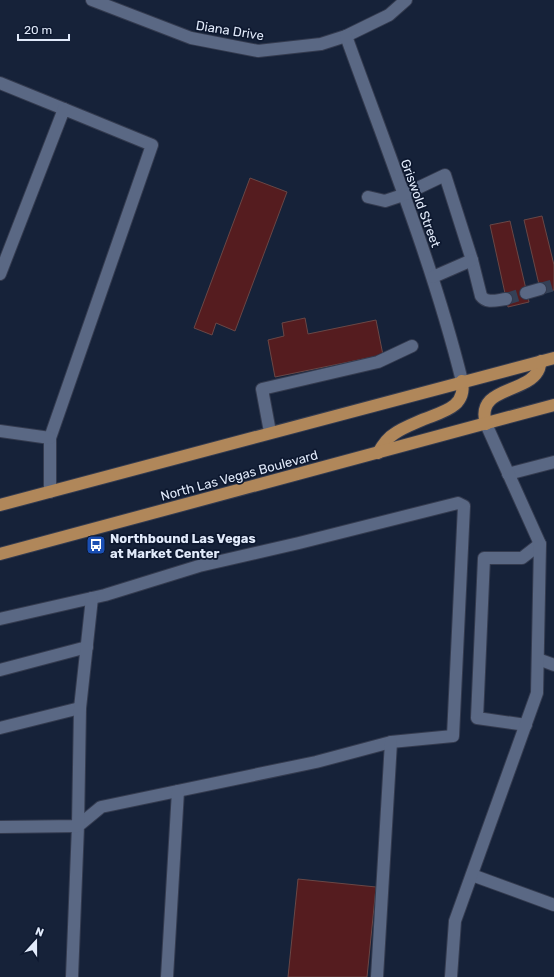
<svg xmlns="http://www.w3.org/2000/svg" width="554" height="977" font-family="Rubik,sans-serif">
<rect width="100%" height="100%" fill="#162239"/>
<g fill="#551c1f" stroke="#694746">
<polygon points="250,178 287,192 235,331 216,323 212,335 194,328"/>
<polygon points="542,216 554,265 554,290 541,293 524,220"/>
<polygon points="510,221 529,302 508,307 490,225"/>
<polygon points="305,318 308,334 376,320 383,355 275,377 268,340 284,336 282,323"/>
<polygon points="298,879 376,887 367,977 288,977"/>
</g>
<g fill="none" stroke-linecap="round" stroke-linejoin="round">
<g stroke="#344056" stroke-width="12" stroke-dasharray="12 6" stroke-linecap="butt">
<polyline points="540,289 554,285"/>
<polyline points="506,299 526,293"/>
</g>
<defs>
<g id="minor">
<polyline points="92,0 191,38 258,51 321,44 346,36 389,15 406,0"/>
<path d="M346 36C387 150 433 264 462 381"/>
<polyline points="0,83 64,109"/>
<path d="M368 197 385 201 403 195 445 175 472 260 481 296C487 304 497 300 506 299"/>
<polyline points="0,274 64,109 152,145 50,438 50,492"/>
<polyline points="433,277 472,260"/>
<polyline points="526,293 540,289"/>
<polyline points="0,431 50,438"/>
<polyline points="270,432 262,389 378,362 412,346"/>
<polyline points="508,474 554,462"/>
<polyline points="0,619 105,595 199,566 299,543 458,503 464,506 453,736 391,742 316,762 101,807 78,826 72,977"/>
<polyline points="538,659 554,665"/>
<polyline points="0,670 87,647"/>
<polyline points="526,725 477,718 484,558 522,558 540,544"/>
<polyline points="0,728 80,708"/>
<polyline points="0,827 78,826 80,708 92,598"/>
<polyline points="472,875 554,905"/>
<polyline points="167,977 178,791"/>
<polyline points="377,977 391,742"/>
<polyline points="451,977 455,921 537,693 540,544 486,424"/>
</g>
<g id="major">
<path d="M486 424C475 387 525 394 538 371 540 368 540 364 541 361"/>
<path d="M378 453C382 446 387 438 394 434 402 428 413 424 422 420 441 412 467 408 462 381"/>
<polyline points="0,505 554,358"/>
<polyline points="0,554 554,405"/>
</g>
</defs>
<use href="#minor" stroke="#343b4f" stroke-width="14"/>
<use href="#major" stroke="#343b4f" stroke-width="14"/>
<use href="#minor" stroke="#5a6884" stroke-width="12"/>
<use href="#major" stroke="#b0875a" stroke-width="12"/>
</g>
<defs>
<symbol id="bus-square" viewBox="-11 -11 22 22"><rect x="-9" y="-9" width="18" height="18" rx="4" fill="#1a4fb4" stroke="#0d182f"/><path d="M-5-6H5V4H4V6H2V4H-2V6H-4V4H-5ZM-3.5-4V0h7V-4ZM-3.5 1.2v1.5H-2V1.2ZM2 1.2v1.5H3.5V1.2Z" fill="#fff"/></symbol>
</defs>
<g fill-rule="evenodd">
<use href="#bus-square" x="85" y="534" width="22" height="22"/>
</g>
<g text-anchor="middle" stroke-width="3.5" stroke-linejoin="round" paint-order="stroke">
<g font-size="13" fill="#e1eafa" stroke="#0d182f">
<text transform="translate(230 30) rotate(9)" y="5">Diana Drive</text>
<text transform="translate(421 203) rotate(70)" y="5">Griswold Street</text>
<text transform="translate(239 475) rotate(-15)" y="5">North Las Vegas Boulevard</text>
</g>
<g font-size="13" font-weight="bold" fill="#e1eafa" stroke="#0d182f" text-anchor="start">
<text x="110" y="543">Northbound Las Vegas<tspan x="110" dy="15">at Market Center</tspan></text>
</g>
</g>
<g transform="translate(36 941) rotate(21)" stroke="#0d182f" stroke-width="3" paint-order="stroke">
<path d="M0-3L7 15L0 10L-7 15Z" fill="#e1eafa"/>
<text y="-6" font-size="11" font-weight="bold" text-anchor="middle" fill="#e1eafa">N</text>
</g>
<path d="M18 34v6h51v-6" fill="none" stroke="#e1eafa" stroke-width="2"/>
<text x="24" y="34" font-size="12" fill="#e1eafa" stroke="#0d182f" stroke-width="3" paint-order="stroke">20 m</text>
</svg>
